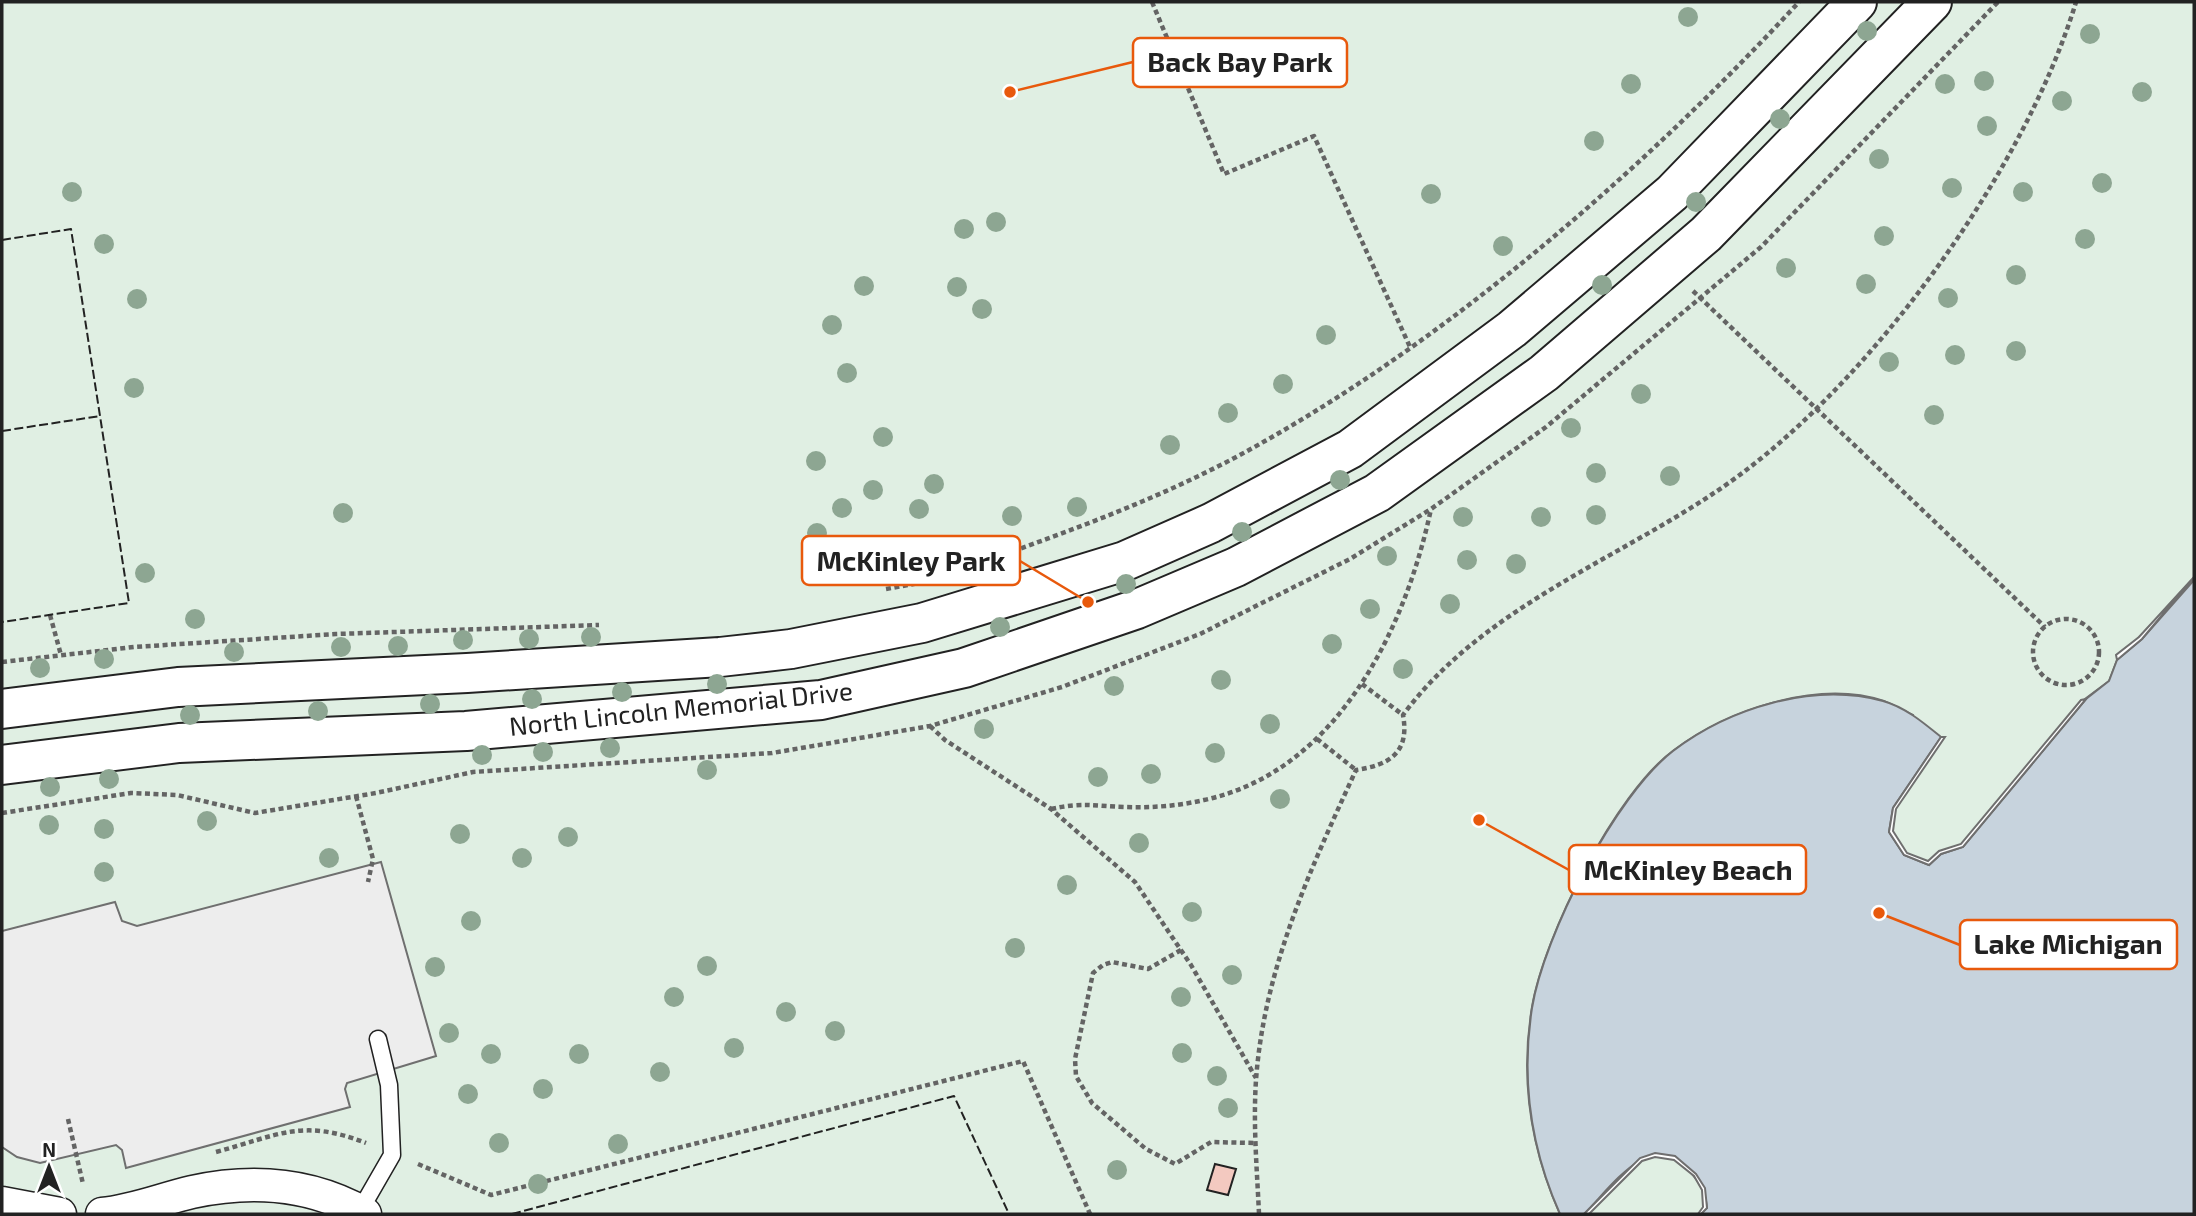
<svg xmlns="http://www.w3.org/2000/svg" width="2196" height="1216" font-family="'Exo 2',sans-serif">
<rect width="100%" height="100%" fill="#fff"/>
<g fill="#e0efe3" stroke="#6f6f6f" stroke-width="2">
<path d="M2 2H2194V580L2117 660 2109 681 2085 699 1963 847 1929 865 1904 855 1889 832 1913 715C1904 711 1894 705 1884 701 1817 679 1729 710 1674 750 1615 793 1544 936 1532 1007 1520 1078 1531 1149 1560 1214H2Z"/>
<path d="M1655 1153C1684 1158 1705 1178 1707 1208L1701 1214H1584L1640 1158Z"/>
</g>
<polygon fill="#ededed" stroke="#6f6f6f" stroke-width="2" points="381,862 436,1056 347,1083 345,1089 350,1107 126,1168 122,1150 116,1145 40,1163 17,1157 2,1147 2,931 115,902 122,921 137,926"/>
<path fill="#c7d3dd" stroke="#6f6f6f" stroke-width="2" d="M2194 580V1214H1701L1707 1208C1705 1188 1699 1182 1686 1167 1649 1129 1610 1189 1584 1214H1560C1531 1149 1521 1079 1532 1008 1544 935 1615 796 1673 751 1729 708 1813 682 1883 701 1905 707 1924 723 1941 737L1893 808 1889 832 1904 855 1929 865 1941 854 1963 847 2086 699 2109 681 2117 660 2142 639Z"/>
<g fill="#fff" stroke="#6f6f6f" stroke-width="2">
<polygon points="2194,577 2142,639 2117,660 2116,655 2139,637"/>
<polygon points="2086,699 1963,847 1941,854 1929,865 1904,855 1889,832 1893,808 1941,737 1945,737 1896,809 1893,831 1907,853 1928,861 1939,851 1961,844 2081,700"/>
<polygon points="1655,1153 1675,1156 1696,1174 1705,1188 1707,1208 1701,1214 1698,1214 1703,1207 1702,1190 1694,1176 1674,1160 1655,1157 1642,1161 1589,1214 1584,1214 1640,1158"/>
</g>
<polygon fill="#f3c9c0" stroke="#222" stroke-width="2" points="1215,1164 1236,1169 1228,1195 1207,1190"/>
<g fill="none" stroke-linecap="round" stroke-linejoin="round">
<defs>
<polyline id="lane" points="358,1214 392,1155 389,1085 378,1039"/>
<g id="street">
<polyline points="2,1203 60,1214"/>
<path d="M102 1214C133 1211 162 1199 192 1192 252 1179 311 1183 365 1214"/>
</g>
<g id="primary">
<polyline points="2,709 178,687 467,673 720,657 791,649 922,623 1125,561 1211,523 1350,449 1512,329 1672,193 1857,2"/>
<polyline points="2,765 179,743 466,731 821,700 964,668 1137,609 1236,567 1377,493 1544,373 1706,234 1932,2"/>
</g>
</defs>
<use href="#lane" stroke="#222" stroke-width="19"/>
<use href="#street" stroke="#222" stroke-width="35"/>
<use href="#primary" stroke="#222" stroke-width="42"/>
<g stroke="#646464" stroke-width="4.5" stroke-dasharray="5 3.5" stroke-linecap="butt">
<polyline points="1152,2 1224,174 1314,136 1410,347"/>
<polyline points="1693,291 2045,627"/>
<path d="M957 571C1062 534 1168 497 1265 441 1459 331 1647 166 1799 2"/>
<polyline points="886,589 919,583"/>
<polyline points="50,615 61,655"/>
<circle cx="2066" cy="652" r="33"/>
<polyline points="2,662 134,647 336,634 599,625"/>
<polyline points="1362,684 1403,715"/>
<polyline points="930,726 945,740 1051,809 1135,882 1191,965 1256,1078"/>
<polyline points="1317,739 1356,770"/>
<polyline points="356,796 373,859 368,882"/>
<path d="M1051 809C1083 802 1094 806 1124 807 1151 808 1178 806 1204 800 1336 772 1405 631 1431 509"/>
<polyline points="2,813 131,793 177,795 255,813 376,793 473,772 772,753 930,726 1062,687 1200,634 1350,559 1431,509 1546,427 1761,247 1998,2"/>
<polyline points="1181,950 1148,969 1112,962 1103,965 1093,973 1075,1059 1076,1076 1092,1103 1146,1149 1175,1164 1211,1142 1255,1143"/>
<polyline points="68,1119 83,1184"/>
<path d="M216 1152C279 1135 302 1118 366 1143"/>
<polyline points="418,1164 491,1195 1023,1061 1090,1214"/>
<path d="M1259 1214C1257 1169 1253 1125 1256 1080 1264 969 1310 870 1356 770 1389 765 1410 753 1403 715 1479 612 1608 563 1711 495 1862 397 2024 174 2076 2"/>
</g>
<use href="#lane" stroke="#fff" stroke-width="16"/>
<use href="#street" stroke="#fff" stroke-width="32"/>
<use href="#primary" stroke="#fff" stroke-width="38"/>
<g stroke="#222" stroke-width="2" stroke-dasharray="9 3.5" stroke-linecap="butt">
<polyline points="2,240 71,229 129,603 2,622"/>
<polyline points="2,431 100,416"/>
<polyline points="512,1214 954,1096 1009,1214"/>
</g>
</g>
<g fill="#8da692">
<circle cx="1688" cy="17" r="10"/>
<circle cx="1867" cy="31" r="10"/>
<circle cx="2090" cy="34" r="10"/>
<circle cx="1984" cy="81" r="10"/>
<circle cx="1631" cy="84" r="10"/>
<circle cx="1945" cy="84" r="10"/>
<circle cx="2142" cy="92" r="10"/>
<circle cx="2062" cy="101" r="10"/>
<circle cx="1780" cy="119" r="10"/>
<circle cx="1987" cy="126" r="10"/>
<circle cx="1594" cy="141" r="10"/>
<circle cx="1879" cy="159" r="10"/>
<circle cx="2102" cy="183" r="10"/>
<circle cx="1952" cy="188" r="10"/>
<circle cx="72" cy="192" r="10"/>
<circle cx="2023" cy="192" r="10"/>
<circle cx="1431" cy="194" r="10"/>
<circle cx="1696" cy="202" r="10"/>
<circle cx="996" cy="222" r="10"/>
<circle cx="964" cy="229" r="10"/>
<circle cx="1884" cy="236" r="10"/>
<circle cx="2085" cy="239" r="10"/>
<circle cx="104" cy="244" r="10"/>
<circle cx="1503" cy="246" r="10"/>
<circle cx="1786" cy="268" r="10"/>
<circle cx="2016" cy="275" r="10"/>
<circle cx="1866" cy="284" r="10"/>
<circle cx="1602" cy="285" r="10"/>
<circle cx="864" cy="286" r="10"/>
<circle cx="957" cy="287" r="10"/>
<circle cx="1948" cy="298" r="10"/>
<circle cx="137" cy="299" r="10"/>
<circle cx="982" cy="309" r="10"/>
<circle cx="832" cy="325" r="10"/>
<circle cx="1326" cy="335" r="10"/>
<circle cx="2016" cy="351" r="10"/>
<circle cx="1955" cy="355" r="10"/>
<circle cx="1889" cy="362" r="10"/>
<circle cx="847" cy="373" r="10"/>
<circle cx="1283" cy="384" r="10"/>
<circle cx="134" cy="388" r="10"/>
<circle cx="1641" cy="394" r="10"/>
<circle cx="1228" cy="413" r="10"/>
<circle cx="1934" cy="415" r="10"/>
<circle cx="1571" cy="428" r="10"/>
<circle cx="883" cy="437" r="10"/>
<circle cx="1170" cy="445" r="10"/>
<circle cx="816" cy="461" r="10"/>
<circle cx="1596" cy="473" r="10"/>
<circle cx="1670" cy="476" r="10"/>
<circle cx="1340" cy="480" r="10"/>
<circle cx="934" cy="484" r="10"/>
<circle cx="873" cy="490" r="10"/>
<circle cx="1077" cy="507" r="10"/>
<circle cx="842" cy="508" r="10"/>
<circle cx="919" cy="509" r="10"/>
<circle cx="343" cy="513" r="10"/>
<circle cx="1596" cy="515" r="10"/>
<circle cx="1012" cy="516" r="10"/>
<circle cx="1463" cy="517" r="10"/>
<circle cx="1541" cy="517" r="10"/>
<circle cx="1242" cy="532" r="10"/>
<circle cx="817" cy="533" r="10"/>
<circle cx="1387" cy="556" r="10"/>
<circle cx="1467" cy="560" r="10"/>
<circle cx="1516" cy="564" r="10"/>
<circle cx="145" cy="573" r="10"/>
<circle cx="1126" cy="584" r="10"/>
<circle cx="1450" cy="604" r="10"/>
<circle cx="1370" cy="609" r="10"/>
<circle cx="195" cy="619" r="10"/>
<circle cx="1000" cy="627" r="10"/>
<circle cx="591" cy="637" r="10"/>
<circle cx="529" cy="639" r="10"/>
<circle cx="463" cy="640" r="10"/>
<circle cx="1332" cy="644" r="10"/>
<circle cx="398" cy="646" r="10"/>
<circle cx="341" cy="647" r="10"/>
<circle cx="234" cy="652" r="10"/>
<circle cx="104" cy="659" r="10"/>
<circle cx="40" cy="668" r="10"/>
<circle cx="1403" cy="669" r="10"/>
<circle cx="1221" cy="680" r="10"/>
<circle cx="717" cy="684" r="10"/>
<circle cx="1114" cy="686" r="10"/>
<circle cx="622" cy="692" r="10"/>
<circle cx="532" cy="699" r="10"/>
<circle cx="430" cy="704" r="10"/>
<circle cx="318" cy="711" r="10"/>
<circle cx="190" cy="715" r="10"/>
<circle cx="1270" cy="724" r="10"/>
<circle cx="984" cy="729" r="10"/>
<circle cx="610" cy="748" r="10"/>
<circle cx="543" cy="752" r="10"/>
<circle cx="1215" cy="753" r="10"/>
<circle cx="482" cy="755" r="10"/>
<circle cx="707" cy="770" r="10"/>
<circle cx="1151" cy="774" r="10"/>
<circle cx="1098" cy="777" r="10"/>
<circle cx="109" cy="779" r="10"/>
<circle cx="50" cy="787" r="10"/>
<circle cx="1280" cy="799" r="10"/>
<circle cx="207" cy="821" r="10"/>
<circle cx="49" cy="825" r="10"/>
<circle cx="104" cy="829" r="10"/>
<circle cx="460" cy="834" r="10"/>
<circle cx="568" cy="837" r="10"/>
<circle cx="1139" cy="843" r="10"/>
<circle cx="329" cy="858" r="10"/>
<circle cx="522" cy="858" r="10"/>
<circle cx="104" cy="872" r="10"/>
<circle cx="1067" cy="885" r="10"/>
<circle cx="1192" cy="912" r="10"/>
<circle cx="471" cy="921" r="10"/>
<circle cx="1015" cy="948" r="10"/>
<circle cx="707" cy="966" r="10"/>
<circle cx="435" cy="967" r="10"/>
<circle cx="1232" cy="975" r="10"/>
<circle cx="674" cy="997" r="10"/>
<circle cx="1181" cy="997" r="10"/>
<circle cx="786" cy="1012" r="10"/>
<circle cx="835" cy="1031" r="10"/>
<circle cx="449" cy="1033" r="10"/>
<circle cx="734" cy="1048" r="10"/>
<circle cx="1182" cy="1053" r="10"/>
<circle cx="491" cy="1054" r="10"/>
<circle cx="579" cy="1054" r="10"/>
<circle cx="660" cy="1072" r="10"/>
<circle cx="1217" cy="1076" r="10"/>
<circle cx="543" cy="1089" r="10"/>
<circle cx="468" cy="1094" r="10"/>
<circle cx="1228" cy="1108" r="10"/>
<circle cx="499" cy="1143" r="10"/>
<circle cx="618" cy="1144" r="10"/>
<circle cx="1117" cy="1170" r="10"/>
<circle cx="538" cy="1184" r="10"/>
</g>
<g text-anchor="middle" stroke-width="5" stroke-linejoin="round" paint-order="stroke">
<g font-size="26" fill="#222" stroke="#fff">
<text transform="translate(681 709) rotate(-6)" y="9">North Lincoln Memorial Drive</text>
</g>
</g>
<path fill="none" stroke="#e8590c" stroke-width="2.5" d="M1010 92L1133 62M1088 602L1020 561M1479 820L1569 870M1879 913L1960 945"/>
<g fill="#e8590c" stroke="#fff" stroke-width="2.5">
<circle cx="1010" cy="92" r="7"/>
<circle cx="1088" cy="602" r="7"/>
<circle cx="1479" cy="820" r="7"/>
<circle cx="1879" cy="913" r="7"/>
</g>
<g fill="#fff" stroke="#e8590c" stroke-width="2.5">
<rect x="1133" y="38" width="214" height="49" rx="7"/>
<rect x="802" y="536" width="218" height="49" rx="7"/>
<rect x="1569" y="845" width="237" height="49" rx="7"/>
<rect x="1960" y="920" width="217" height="49" rx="7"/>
</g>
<g font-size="28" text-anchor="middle" font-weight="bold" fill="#222">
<text x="1240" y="72">Back Bay Park</text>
<text x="911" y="571">McKinley Park</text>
<text x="1688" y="880">McKinley Beach</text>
<text x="2068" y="954">Lake Michigan</text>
</g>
<rect width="2196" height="1216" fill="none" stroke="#222222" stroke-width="7"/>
<g transform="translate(49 1167)" stroke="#ffffff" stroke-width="5" paint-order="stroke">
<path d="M0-5L12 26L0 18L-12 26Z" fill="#222222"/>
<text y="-10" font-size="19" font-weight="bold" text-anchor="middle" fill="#222222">N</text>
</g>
</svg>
